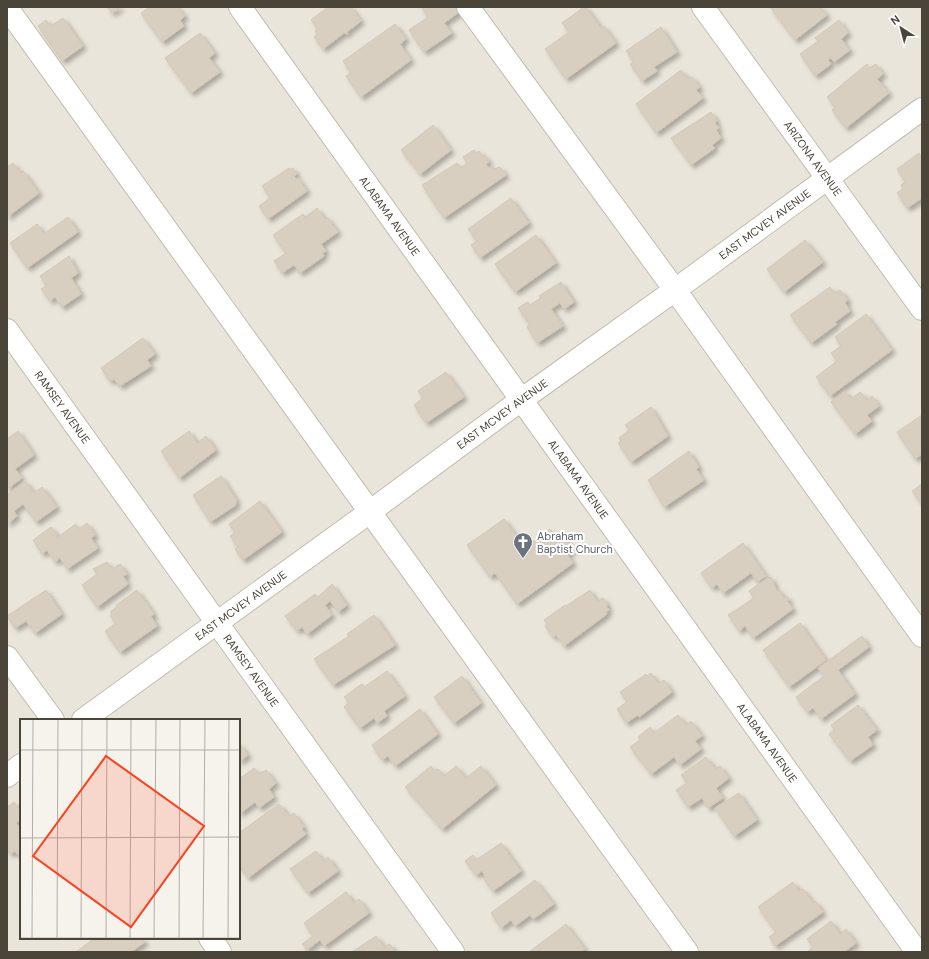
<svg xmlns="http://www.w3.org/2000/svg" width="929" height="959" font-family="'DM Sans',sans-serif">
<defs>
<filter id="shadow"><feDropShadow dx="3.5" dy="3.5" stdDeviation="2" flood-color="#0004"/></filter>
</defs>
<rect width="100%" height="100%" fill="#f6f3ec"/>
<path fill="#eae5da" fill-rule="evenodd" d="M7 7H922V952H7ZM21 720H239V938H21Z"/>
<g fill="#d8cfc1" stroke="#d3c7b4" filter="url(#shadow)">
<polygon points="107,7 121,7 112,13"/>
<polygon points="150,7 178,7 185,16 180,20 184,26 162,42 141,13"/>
<polygon points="328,7 351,7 361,21 347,32 348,34 344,33 323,49 314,37 317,34 315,31 318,29 311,20"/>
<polygon points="421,7 460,7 462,10 444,23 452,33 424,52 409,30 428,17"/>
<polygon points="584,7 586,7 601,28 604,26 616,43 566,79 545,49 569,32 562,23"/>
<polygon points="770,7 820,7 827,15 795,40"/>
<polygon points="63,18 83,46 62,61 38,26 46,20 51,26"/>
<polygon points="839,20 848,33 841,39 850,50 834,62 831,58 828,60 831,64 815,76 800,54 818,41 815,38"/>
<polygon points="395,24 406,39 400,44 411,60 361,97 346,76 351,73 343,61"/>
<polygon points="661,27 677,52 654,67 657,71 642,81 630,64 634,62 626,51"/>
<polygon points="200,33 215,53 209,58 220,72 191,93 165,58"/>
<polygon points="867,64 870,68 876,64 883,74 877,79 889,93 846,128 832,110 835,107 827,97"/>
<polygon points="681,70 687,78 692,77 700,87 696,90 703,98 656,133 636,104"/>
<polygon points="711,112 717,121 715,123 719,128 716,130 721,138 712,145 715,148 691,165 671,138"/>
<polygon points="433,125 451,150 420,174 401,150"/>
<polygon points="474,150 476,153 479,151 482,157 485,155 489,162 486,164 489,168 492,166 494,169 500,167 506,175 444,218 422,185 457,163 461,168 467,163 463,157"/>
<polygon points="919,153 922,158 922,198 907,208 897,193 903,188 901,185 905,182 897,169"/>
<polygon points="13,163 21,173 23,171 39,193 7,217 7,167"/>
<polygon points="289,168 290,170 293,168 297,174 294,176 296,179 298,178 307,191 268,219 259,206 270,198 262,186"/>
<polygon points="511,198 529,223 480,258 471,245 477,241 468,229"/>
<polygon points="317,208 325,219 327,217 338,232 321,244 326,251 322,253 324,256 300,273 294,265 282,273 274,261 286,253 273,235 303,214 305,217"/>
<polygon points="68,217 78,232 27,268 10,243 37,224 44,234"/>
<polygon points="536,235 556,263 515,292 495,264"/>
<polygon points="805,240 823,262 784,292 767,269"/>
<polygon points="69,256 78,273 71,278 81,294 62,307 55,297 50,301 41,289 47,286 40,276"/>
<polygon points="561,282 574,302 564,309 560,303 551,309 563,326 537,343 527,327 530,325 518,308 528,302 530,305 541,298 539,296"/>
<polygon points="830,287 834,293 840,290 848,300 845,303 850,311 835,322 837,324 811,343 790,315"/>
<polygon points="866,314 892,350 830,396 816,377 837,361 831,353 841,346 835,337"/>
<polygon points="143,338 155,354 147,360 151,366 120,386 114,379 110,381 101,368"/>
<polygon points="446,372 464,397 426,423 414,405 423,398 418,391"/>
<polygon points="845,391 851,399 860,392 867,400 872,396 879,406 867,415 872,421 855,434 831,402"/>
<polygon points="651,407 668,436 631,462 618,443 621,441 619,438 629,430 625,425"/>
<polygon points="922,415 922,454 915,459 897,432"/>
<polygon points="18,431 34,455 15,469 22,478 7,489 7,439"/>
<polygon points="189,431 197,443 206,436 216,450 179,478 161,451"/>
<polygon points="689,451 699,467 696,469 704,480 664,507 648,480"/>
<polygon points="221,476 236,499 236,505 210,522 193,495"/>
<polygon points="25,481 34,493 42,487 57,507 36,522 23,504 14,511 17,516 7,524 7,495"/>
<polygon points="922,484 922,505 912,491"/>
<polygon points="260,501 282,532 243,560 235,549 238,547 230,536 235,533 229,524"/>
<polygon points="504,519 525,548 550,529 556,537 561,534 573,550 567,554 573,563 517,604 495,573 490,577 467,545"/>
<polygon points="87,523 95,535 91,538 98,548 67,569 60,558 55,562 47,550 42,554 33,540 51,527 58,537 76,524 79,529"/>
<polygon points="743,543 766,576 757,582 751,573 723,593 717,584 712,588 701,573"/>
<polygon points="107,562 112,569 120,564 127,574 123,576 128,584 97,607 82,585 97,574 93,569"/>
<polygon points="771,577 777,591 779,590 784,598 787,596 789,600 787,601 793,609 753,638 745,626 739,631 728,615 754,598 749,591 767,578"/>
<polygon points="332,584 347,605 338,612 330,601 325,605 332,615 307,634 302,627 297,631 285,616 315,594 318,597"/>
<polygon points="46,590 62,614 35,633 26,621 15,628 7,616"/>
<polygon points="137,590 154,614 151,616 157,626 120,652 105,631 116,623 111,617 111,611 117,607 116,605"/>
<polygon points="590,590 597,601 603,598 608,605 606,606 609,610 606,612 607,614 564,646 556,635 553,637 545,626 547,624 544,620 565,605 566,606"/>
<polygon points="374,615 395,645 333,685 314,659 349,636 347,634"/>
<polygon points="800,623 826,660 789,687 763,650"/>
<polygon points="862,636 869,647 838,670 855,694 821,719 813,708 807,712 796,697 824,676 818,668"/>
<polygon points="387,671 405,696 384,711 387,716 377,723 374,718 360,728 344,707 349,703 344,697 362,684 364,687"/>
<polygon points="651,673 658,683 664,680 672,692 639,717 638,715 626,723 617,709 627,702 620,692 646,674 647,676"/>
<polygon points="462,676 481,703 454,723 434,697"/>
<polygon points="858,705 877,730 868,737 873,745 850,761 829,734 834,730 831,725"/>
<polygon points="420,709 438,734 395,766 388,756 382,760 372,745"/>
<polygon points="678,715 686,725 691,721 702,736 695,741 701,749 680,765 674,757 651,774 630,747 640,740 638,737 650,727 654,733"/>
<polygon points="239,743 248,755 239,762"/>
<polygon points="706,757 715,769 720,766 729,778 716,788 723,798 708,808 702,798 688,807 676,790 687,783 681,775"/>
<polygon points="431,766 435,771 438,769 444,776 456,766 466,778 481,766 496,785 442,829 405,787"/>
<polygon points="254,768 259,774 266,770 276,783 269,789 274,797 259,808 255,802 239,814 239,779"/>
<polygon points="739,793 757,820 734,836 715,808"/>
<polygon points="14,802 21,811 21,819 16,823 21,829 21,852 18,855 15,851 10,854 7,850 7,807"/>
<polygon points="279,804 289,816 294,813 304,827 302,829 306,834 248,878 239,866 239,833"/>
<polygon points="501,843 521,871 493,891 483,878 485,876 482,871 476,875 465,861 473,855 476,860"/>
<polygon points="316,851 324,861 328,857 338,871 308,893 290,869"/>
<polygon points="535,880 554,904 533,919 530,915 515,926 511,920 501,928 491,913"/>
<polygon points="793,882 799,891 803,889 813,903 815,901 823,912 775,946 769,937 776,932 758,907"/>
<polygon points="346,892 354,903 359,899 369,913 324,946 320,940 307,950 302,944 313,936 304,923"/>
<polygon points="831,921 840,934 846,929 856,943 844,952 807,952 813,947 807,939"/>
<polygon points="566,924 585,949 580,952 529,952"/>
<polygon points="376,936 384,947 390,944 395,952 352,952"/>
<polygon points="95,938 97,938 100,942 106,938 142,938 145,942 131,952 78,952 77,951"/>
</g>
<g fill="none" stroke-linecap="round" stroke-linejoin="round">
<defs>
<g id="minor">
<path id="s1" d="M240 7 917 952"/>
<polyline points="468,7 675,290 922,636"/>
<path id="s2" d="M703 7 922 309"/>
<polyline points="7,8 687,952"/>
<path id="s3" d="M7 330 453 952"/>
<polyline points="7,657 53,720"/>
<path id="s4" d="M83 720 371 511 521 400 675 290 922 109"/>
<polyline points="7,776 21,765"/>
<polyline points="210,938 220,952"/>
</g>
</defs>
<use href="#minor" stroke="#c2bbae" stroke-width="24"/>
<use href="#minor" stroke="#fff" stroke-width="22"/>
</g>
<defs>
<symbol id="church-pin" viewBox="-11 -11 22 30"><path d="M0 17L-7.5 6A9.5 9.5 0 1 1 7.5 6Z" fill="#6b7280" stroke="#fff"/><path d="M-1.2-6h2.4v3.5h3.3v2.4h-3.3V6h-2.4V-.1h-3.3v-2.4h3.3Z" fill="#fff"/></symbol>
</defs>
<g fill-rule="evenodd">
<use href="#church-pin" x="512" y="531" width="22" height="30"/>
</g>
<g text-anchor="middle" stroke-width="4" stroke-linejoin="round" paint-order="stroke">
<g font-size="11" fill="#4b4439" stroke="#fff">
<text dy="4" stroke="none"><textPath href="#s2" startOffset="187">ARIZONA AVENUE</textPath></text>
<text dy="4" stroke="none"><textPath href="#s1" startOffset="257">ALABAMA AVENUE</textPath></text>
<text dy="4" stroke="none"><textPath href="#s4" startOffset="843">EAST MCVEY AVENUE</textPath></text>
<text dy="4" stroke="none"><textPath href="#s3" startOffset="95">RAMSEY AVENUE</textPath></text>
<text dy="4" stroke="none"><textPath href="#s4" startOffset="519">EAST MCVEY AVENUE</textPath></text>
<text dy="4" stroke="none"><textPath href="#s1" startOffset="581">ALABAMA AVENUE</textPath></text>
<text dy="4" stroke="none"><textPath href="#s4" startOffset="195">EAST MCVEY AVENUE</textPath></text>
<text dy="4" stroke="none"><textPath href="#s3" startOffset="419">RAMSEY AVENUE</textPath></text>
<text dy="4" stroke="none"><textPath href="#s1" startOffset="905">ALABAMA AVENUE</textPath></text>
</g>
<g font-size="11" fill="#5b616d" stroke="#fff" text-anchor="start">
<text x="537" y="540">Abraham<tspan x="537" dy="13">Baptist Church</tspan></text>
</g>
</g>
<g transform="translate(20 719)">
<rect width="220" height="220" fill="#f6f3ec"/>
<path fill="none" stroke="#b2ada4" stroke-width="1" d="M0 31H220M0 119 220 118M0 219H220M12 220 13 0M37 220 38 0M61 220 62 0M86 220 87 0M110 220 111 0M134 220 136 0M159 220 160 0M183 220 185 0M208 220 209 0"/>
<path fill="#fc3f1d" fill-opacity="0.15" stroke="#fc3f1d" stroke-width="2" d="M86 37 184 107 111 208 13 137Z"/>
<rect width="220" height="220" fill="none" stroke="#4b4439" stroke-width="2"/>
</g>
<rect width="929" height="959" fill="none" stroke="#4b4439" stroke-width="16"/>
<g transform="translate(901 28) rotate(324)" stroke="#ffffff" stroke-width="3" paint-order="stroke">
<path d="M0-3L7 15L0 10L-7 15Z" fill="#4b4439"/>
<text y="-6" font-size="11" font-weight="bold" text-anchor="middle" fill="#4b4439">N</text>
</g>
</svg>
